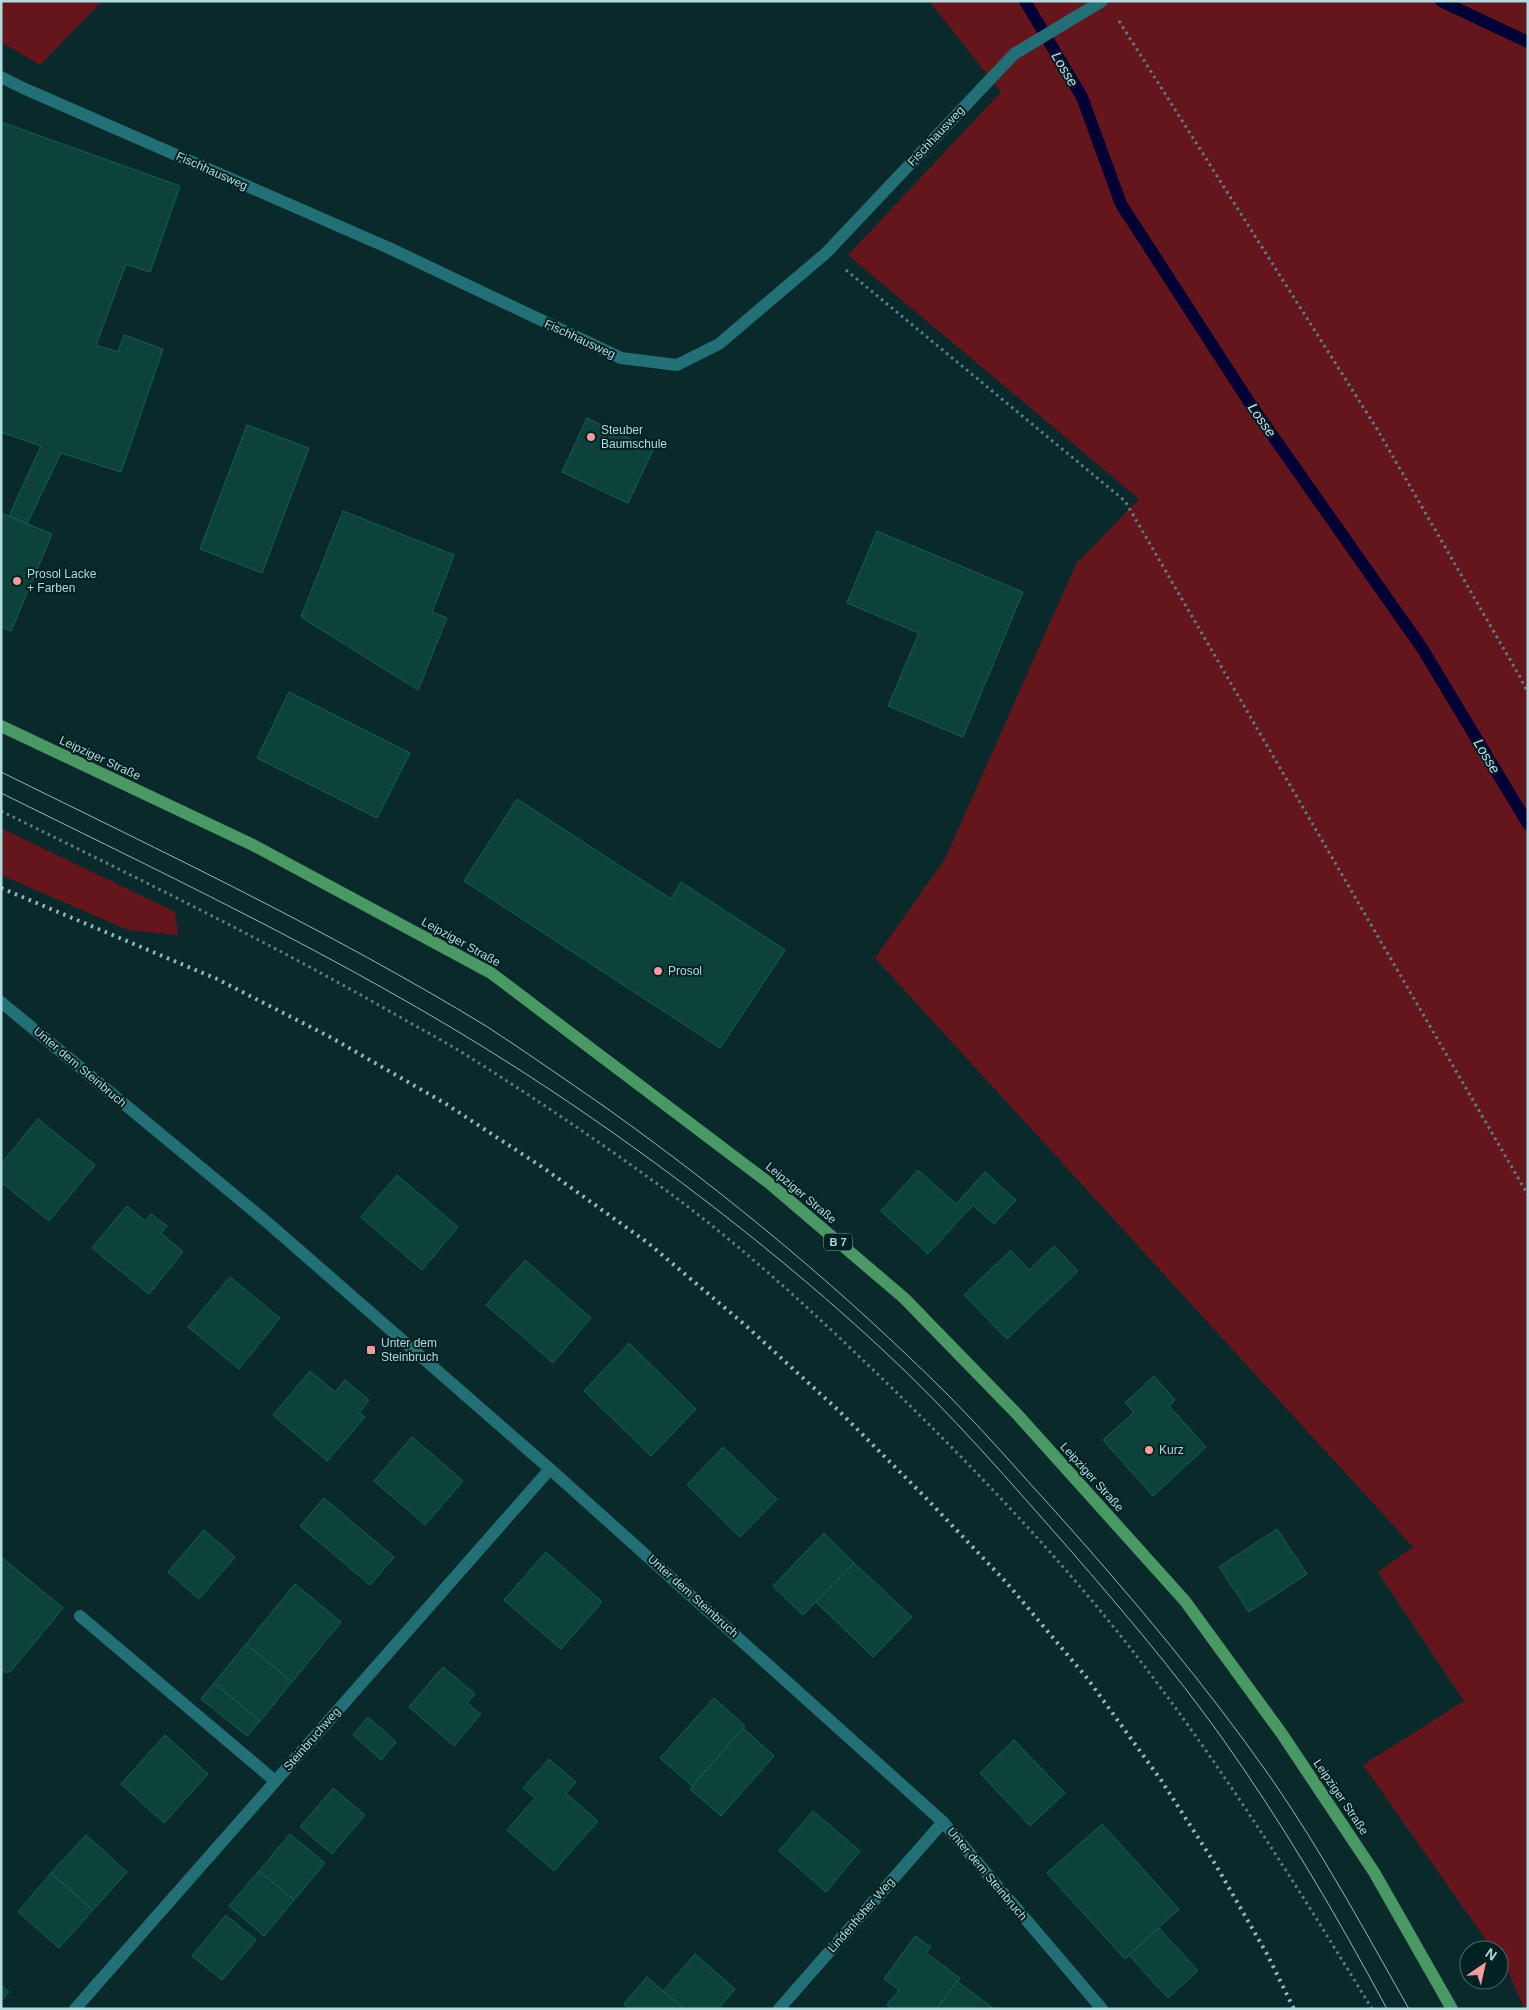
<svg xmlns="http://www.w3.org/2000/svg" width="1529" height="2010" font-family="Arial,sans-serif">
<rect width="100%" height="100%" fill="#09292b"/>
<g fill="#65161d">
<polygon points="1,1 102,1 40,65 1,42"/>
<polygon points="929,1 1528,1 1528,2009 1524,2009 1508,1971 1499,1959 1499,1950 1493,1950 1363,1765 1464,1701 1378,1572 1413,1547 875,958 945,859 1076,564 1139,499 848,255 1001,92"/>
<polygon points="1,828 175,912 178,935 128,930 1,875"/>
</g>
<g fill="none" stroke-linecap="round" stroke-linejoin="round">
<g stroke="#000035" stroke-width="12">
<polyline points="1025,1 1082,97 1121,204 1251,405 1422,648 1528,824"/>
<polyline points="1441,1 1528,42"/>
</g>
</g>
<g fill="#0c423a" stroke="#136156">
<polygon points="1,122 180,186 150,272 126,264 96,345 118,352 124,335 163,349 121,472 61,453 27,524 9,516 41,446 1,432"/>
<polygon points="587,418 653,450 628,503 562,472"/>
<polygon points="247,425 309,448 262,573 200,549"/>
<polygon points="343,511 454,555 432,612 447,618 418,690 301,617"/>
<polygon points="1,513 52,534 11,631 1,627"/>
<polygon points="877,531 1023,592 963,737 888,706 919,633 847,603"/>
<polygon points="289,692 410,753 377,818 257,758"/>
<polygon points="517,799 671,899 681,882 785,950 720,1048 464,881"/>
<polygon points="38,1119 95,1165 49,1221 1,1182 1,1164"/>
<polygon points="918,1170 956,1204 985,1172 1016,1200 994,1224 973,1205 928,1254 881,1211"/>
<polygon points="397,1175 458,1227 422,1270 361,1217"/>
<polygon points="127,1206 145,1221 151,1214 167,1226 161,1233 183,1252 149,1294 92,1248"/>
<polygon points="1054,1246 1078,1271 1007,1339 964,1295 1011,1250 1029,1270"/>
<polygon points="525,1260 591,1318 553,1363 486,1305"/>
<polygon points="230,1277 280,1318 239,1369 188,1327"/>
<polygon points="629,1343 696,1409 651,1456 584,1391"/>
<polygon points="310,1371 335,1392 345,1380 369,1400 359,1413 365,1417 327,1461 273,1415"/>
<polygon points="1154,1376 1175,1400 1169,1406 1206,1447 1153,1496 1103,1440 1134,1412 1125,1403"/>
<polygon points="412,1437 463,1481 425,1525 374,1481"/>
<polygon points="723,1447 777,1499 740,1537 687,1485"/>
<polygon points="324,1498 394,1557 370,1585 300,1526"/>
<polygon points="1277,1529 1307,1574 1249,1612 1219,1567"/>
<polygon points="204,1530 235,1557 199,1599 168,1572"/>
<polygon points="824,1533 854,1563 803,1615 773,1586"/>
<polygon points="546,1552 602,1602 561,1649 504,1600"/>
<polygon points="1,1557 63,1608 10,1672 1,1672"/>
<polygon points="854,1563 912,1617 873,1657 816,1602"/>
<polygon points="295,1584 341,1622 292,1682 246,1644"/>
<polygon points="246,1644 292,1682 260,1721 214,1683"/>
<polygon points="443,1667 475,1694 467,1703 481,1714 454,1746 409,1707"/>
<polygon points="214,1683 260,1721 247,1736 201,1699"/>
<polygon points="714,1698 745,1726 692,1786 660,1758"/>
<polygon points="368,1717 396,1742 381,1760 353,1735"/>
<polygon points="743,1728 774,1756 721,1816 690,1789"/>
<polygon points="165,1735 208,1774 164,1823 121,1784"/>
<polygon points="1014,1740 1065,1793 1030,1826 980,1773"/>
<polygon points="549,1759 576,1782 566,1793 598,1821 554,1871 507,1830 535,1798 523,1788"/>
<polygon points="333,1788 365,1815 332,1854 300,1827"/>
<polygon points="813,1811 860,1851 826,1892 779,1851"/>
<polygon points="1102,1824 1179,1909 1125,1959 1047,1873"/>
<polygon points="290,1834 325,1863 294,1900 259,1871"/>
<polygon points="86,1835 127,1872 93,1910 51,1873"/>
<polygon points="259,1871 294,1900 264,1936 229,1906"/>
<polygon points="51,1873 93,1910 59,1948 18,1912"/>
<polygon points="226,1915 256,1940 222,1980 192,1956"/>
<polygon points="1159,1928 1198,1971 1168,1998 1129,1955"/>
<polygon points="915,1936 931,1947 926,1953 960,1978 937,2009 892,2009 887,2005 899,1990 884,1979"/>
<polygon points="695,1954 735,1989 718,2009 684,2009 663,1991"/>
<polygon points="647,1977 663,1991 684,2009 630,2009 624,2004"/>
<polygon points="957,1981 994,2009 937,2009"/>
<polygon points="1,1985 9,1992 1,2001"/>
</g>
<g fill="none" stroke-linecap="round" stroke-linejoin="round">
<g stroke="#5a8083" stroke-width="3" stroke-dasharray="2.5 4" stroke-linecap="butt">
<polyline points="1119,21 1377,429 1520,677 1528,694"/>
<polyline points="846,270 1125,501 1528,1195"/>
<path d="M1 811C135 877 269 942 398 1016 423 1030 447 1043 471 1058 542 1103 612 1150 679 1200 756 1258 826 1324 895 1391 977 1471 1057 1555 1128 1645 1218 1760 1296 1884 1372 2009"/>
</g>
<g stroke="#227075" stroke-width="12">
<polyline points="1,77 23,88 389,248 621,358 677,365 719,344 826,253 1014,54 1102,1"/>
<polyline points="1,1002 268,1223 550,1469 943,1822 1102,2009"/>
<polyline points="80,1616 275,1781"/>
<polyline points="75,2009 550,1469"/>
<polyline points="779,2009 943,1822"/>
</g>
<polyline stroke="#4a9864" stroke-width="12" points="1,726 253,845 491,973 769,1183 904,1298 1016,1413 1185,1601 1282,1734 1374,1872 1452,2009"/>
<g stroke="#8fb9bc" stroke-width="1">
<path d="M1 772C165 853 330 931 486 1026 526 1052 566 1080 605 1107 727 1194 843 1290 950 1397 986 1433 1019 1472 1054 1510 1131 1596 1205 1684 1271 1778 1322 1852 1365 1931 1409 2009"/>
<path d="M1 793C187 885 376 974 549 1089 665 1166 783 1257 884 1351 951 1413 1011 1483 1071 1551 1123 1611 1174 1671 1220 1735 1282 1822 1336 1914 1387 2009"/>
</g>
<polyline stroke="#8fb9bc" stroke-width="4" stroke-dasharray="2.5 5" stroke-linecap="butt" points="1,888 217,979 332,1038 446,1104 545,1169 648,1243 744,1324 838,1410 924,1496 1006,1582 1087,1678 1161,1780 1217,1867 1267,1954 1294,2009"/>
</g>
<g fill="#f59b9a" stroke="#002022" stroke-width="2">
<circle cx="591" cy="437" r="5"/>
<circle cx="17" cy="581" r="5"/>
<circle cx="658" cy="971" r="5"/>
<rect x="366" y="1345" width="10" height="10" rx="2.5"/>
<circle cx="1149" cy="1450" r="5"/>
</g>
<g text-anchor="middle" stroke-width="4" stroke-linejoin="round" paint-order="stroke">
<rect fill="#002022" stroke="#7ba4a6" stroke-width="1" x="824" y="1233.5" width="28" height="17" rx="4"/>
<g font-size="11" font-weight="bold" fill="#b0dcdf">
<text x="838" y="1246">B 7</text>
</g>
<g font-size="12" fill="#b0dcdf" stroke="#002022">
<text transform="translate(936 136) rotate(-47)" y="4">Fischhausweg</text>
<text transform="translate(212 171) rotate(24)" y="4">Fischhausweg</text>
<text transform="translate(580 339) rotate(25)" y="4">Fischhausweg</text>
<text transform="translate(100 758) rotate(25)" y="4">Leipziger Straße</text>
<text transform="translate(461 942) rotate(29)" y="4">Leipziger Straße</text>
<text transform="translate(80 1067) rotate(40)" y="4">Unter dem Steinbruch</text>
<text transform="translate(801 1193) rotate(40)" y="4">Leipziger Straße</text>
<text transform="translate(1092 1477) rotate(48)" y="4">Leipziger Straße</text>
<text transform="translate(693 1596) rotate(42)" y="4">Unter dem Steinbruch</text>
<text transform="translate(312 1739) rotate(-49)" y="4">Steinbruchweg</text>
<text transform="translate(1341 1797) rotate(56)" y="4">Leipziger Straße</text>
<text transform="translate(987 1874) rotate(50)" y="4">Unter dem Steinbruch</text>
<text transform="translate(861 1915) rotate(-49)" y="4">Lindenhöher Weg</text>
</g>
<g font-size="12" fill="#b0dcdf" stroke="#002022" text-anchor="start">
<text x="601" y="434">Steuber<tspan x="601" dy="14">Baumschule</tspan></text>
<text x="27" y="578">Prosol Lacke<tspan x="27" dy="14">+ Farben</tspan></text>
<text x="668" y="975">Prosol</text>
<text x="381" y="1347">Unter dem<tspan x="381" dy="14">Steinbruch</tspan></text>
<text x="1159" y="1454">Kurz</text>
</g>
<g font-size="14" font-style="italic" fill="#d1def4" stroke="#002022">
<text transform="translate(1065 69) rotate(59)" y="5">Losse</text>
<text transform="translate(1262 420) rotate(55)" y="5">Losse</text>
<text transform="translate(1487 756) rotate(59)" y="5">Losse</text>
</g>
</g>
<rect width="1529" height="2010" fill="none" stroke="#b0dcdf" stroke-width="5"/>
<g transform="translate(1484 1965) rotate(34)"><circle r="24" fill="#002022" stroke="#466b6e"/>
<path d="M0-4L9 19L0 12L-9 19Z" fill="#f59b9a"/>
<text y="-8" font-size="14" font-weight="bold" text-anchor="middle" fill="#b0dcdf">N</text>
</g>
</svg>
